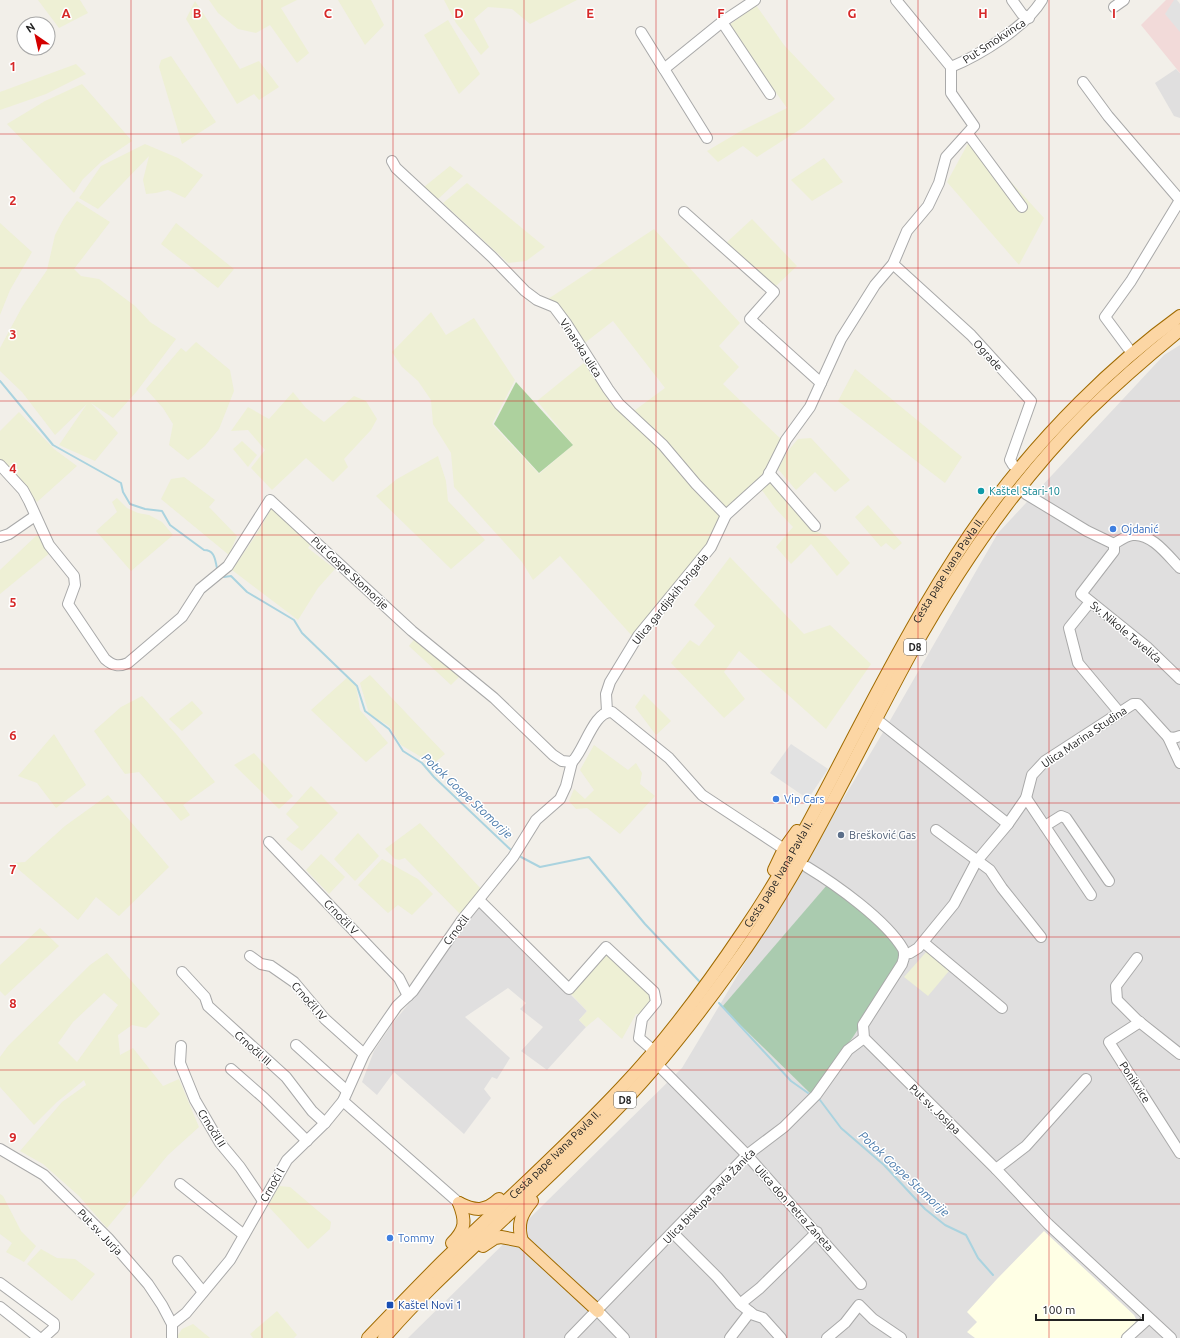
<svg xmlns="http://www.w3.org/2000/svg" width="1180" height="1338" font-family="Ubuntu,sans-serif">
<rect width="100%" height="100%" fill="#f2efe9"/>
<g fill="#e0dfdf">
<polygon points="1176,69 1180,73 1180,118 1174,116 1155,83"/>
<polygon points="1180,345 1180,1338 408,1338 682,1068 888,724 998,533 1164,355"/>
<polygon points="480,904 587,1011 579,1020 586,1027 547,1070 521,1051 543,1027 520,1009 526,1003 508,988 465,1017 510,1058 497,1079 492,1077 484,1089 491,1098 464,1134 394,1072 377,1095 362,1082 374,1051 392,1024 411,1001"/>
</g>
<polygon fill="#f2dad9" points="1166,0 1176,0 1180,5 1180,73 1141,25"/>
<polygon fill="#ffffe5" points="1044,1231 1134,1315 1136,1319 1135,1323 1120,1338 975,1338 967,1332 977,1322 967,1312 997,1279"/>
<g fill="#eef0d5" fill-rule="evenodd">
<polygon points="38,0 80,0 88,13 59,28"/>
<polygon points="209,0 297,0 281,8 309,53 297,63 270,25 256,33 238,29 218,13"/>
<polygon points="338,0 371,0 384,25 365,45"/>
<polygon points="444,0 577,0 530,24 512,9 488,7 474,19 489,47 481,55 456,23"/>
<polygon points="195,1 240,69 259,61 279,87 259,100 254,94 237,104 186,19"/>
<polygon points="756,5 784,45 835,99 804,127 757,157 743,146 718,162 707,151 739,132 787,108 728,26"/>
<polygon points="448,20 480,74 459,94 424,35"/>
<polygon points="171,56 216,122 182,144 159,67 161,60"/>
<polygon points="76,64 86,74 46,94 0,110 0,92"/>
<polygon points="82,84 132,141 101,162 83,179 74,193 7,124 45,101"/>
<polygon points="971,138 1044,218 1019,265 947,182"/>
<polygon points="145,144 178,158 203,175 185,198 168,190 156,193 146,194 143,180 149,156 98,209 79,198 101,166"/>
<polygon points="824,158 843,182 812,201 791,180"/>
<polygon points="450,166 463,176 438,199 424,187"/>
<polygon points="467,183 505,214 545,247 526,261 508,263 443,203"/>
<polygon points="77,201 110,222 74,269 81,276 99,279 135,306 150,322 176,339 137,391 113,418 91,403 118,433 95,461 59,445 87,404 55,435 22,392 0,371 0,348 22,307 47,270 55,235 64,218"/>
<polygon points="752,219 797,266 776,286 726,243"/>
<polygon points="0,223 32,252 10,290 0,315"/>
<polygon points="176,223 234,269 218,288 161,244"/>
<polygon points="654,229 740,323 719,346 739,367 723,384 783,441 764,473 720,515 709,543 633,637 560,556 533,580 522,562 454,487 451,453 433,424 431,400 418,381 402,367 392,352 431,312 446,335 474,318 515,380 492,424 539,474 573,445 537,401 585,362 611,404 627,416 665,388 613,321 582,345 545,301"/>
<polygon points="196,342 230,370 234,391 219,429 205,446 188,460 169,445 173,424 163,408 146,389 181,348 186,352"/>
<polygon points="855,369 962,457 945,483 838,401"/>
<polygon points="293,392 306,408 324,422 354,396 366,401 377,419 371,430 344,459 348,467 333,482 306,458 272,490 251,468 265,450 248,430 231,431 248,407 269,419"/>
<polygon points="19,412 54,449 77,466 37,502 0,459 0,431"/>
<polygon points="811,438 850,480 835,492 815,472 796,490 778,469 787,452 798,439"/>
<polygon points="242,441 257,455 248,467 233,449"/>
<polygon points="438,456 446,481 448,501 485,540 451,569 376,496 397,479"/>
<polygon points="184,477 215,500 209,507 237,536 229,555 161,499 171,479"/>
<polygon points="771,481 810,529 825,535 850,563 837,576 811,544 791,564 776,547 793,527 775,508 761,489"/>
<polygon points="117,498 127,508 138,513 149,515 162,522 173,535 131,571 96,531 117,512 112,502"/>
<polygon points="274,504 313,541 308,548 335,569 318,588 298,620 232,570 256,535"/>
<polygon points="868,505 902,543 894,550 886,543 881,547 855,517"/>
<polygon points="37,535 51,552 0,594 0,570"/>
<polygon points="730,557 804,634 830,625 871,664 826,729 739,651 724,672 745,699 724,718 671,663 690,640 699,646 715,626 694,605"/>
<polygon points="416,637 461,675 451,685 409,646"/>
<polygon points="370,675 445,754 433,764 401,745 389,726 369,714 360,683"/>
<polygon points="348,677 356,685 360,710 388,743 366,762 311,710"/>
<polygon points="644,694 671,721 656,735 635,707"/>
<polygon points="142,696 177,735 215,782 183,805 190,815 181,821 139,772 125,774 94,731 121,707"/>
<polygon points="192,701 203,713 182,731 169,719"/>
<polygon points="54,734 86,785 56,808 37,783 18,776"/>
<polygon points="594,745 628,770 636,763 642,773 640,784 655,796 620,834 587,808 576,809 569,801 574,789 585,799 594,790 580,770"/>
<polygon points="254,753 293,796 279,809 234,765"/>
<polygon points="311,786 338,813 302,851 286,839 299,827 286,814"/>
<polygon points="108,795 169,867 119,916 96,897 78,920 11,863 25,862 65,826"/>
<polygon points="420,823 482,890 462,916 405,858 399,860 395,859 385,849"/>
<polygon points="358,833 379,856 355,881 334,859"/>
<polygon points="321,854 345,877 329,894 306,870"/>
<polygon points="382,859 418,879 433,894 412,915 398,905 388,913 358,885"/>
<polygon points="40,928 59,946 5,996 0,991 0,965"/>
<polygon points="927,951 949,971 928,996 904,977"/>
<path d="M107 953 160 1014 146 1028 132 1025 118 1035 120 1055 133 1048 163 1086 179 1079 199 1127 168 1155 107 1228 79 1196 43 1164 20 1151 62 1102 86 1085 84 1080 57 1102 34 1125 0 1087V1057L8 1046 90 965ZM104 993 118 1005 77 1062 58 1043 73 1022Z"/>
<polygon points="605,953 650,994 651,1001 643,1014 636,1014 622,1039 598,1017 586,1027 579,1020 587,1011 571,994"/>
<polygon points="279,1186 290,1187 331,1222 330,1229 308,1249 268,1206"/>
<polygon points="0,1194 3,1196 21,1231 36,1246 24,1262 6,1252 12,1243 0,1234"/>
<polygon points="41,1249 57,1258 75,1259 95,1274 72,1301 27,1264"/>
<polygon points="277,1311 297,1335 294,1338 253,1338 250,1334"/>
<polygon points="193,1324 210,1338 176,1338 182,1329"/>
</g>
<polygon fill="#add19e" points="516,382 573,445 539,473 494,424"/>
<path fill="#aacbaf" d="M827 885C854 905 881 925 901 953L898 967 853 1037 811 1094 722 1007Z"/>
<g fill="#e2e2e2">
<polygon points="1174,0 1177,0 1180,4 1180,32 1165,14"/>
<polygon points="791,744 828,769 808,799 770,773"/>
</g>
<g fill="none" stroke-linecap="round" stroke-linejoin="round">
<g stroke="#aad3df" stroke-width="2">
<path d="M0 381 53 445 121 483 123 492 130 504 145 509 162 511 170 525 204 550C215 550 215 560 217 568"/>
<polyline points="224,577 231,576 247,592 294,620 302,633 357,686 365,711 389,729 403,751 422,763 434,777 512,851"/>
<polyline points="521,857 540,867 589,857 645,924 699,981"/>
<polyline points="719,1003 791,1081 808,1093"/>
<polyline points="820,1100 841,1128 884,1165 925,1209 945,1225 966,1235 978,1258 993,1275"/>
</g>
<defs>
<g id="minor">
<polyline points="896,0 951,67"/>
<polyline points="1012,0 1022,14 1029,18"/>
<polyline points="1114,7 1124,0"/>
<polyline points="722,22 770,94"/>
<polyline points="641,32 707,138"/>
<path d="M951 67C980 55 1026 27 1042 0"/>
<polyline points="664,69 722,22 755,0"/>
<polyline points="1083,82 1108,116 1180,200"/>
<polyline points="968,134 1022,207"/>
<polyline points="392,161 396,168 492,257 525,291 537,300 554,307 566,323 608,389 619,404 663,445 696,484 726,515"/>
<polyline points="684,212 774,292 750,319 821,383"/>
<polyline points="893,264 971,335 1031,401 1010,460 1013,465"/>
<polyline points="1128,348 1105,317 1131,281 1180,200"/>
<path d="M0 465 23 490 29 501 49 545 74 576 75 585 68 604 105 659C113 666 119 667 128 663L182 617 200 589 228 566 270 500 412 631 494 698 553 755 562 761 572 762C584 751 594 710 612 712L669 758 702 795 784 849"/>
<polyline points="769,473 815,526"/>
<path d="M1026 494 1087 531 1114 544C1119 541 1127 535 1133 535 1152 533 1169 557 1180 568"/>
<polyline points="0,537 9,534 35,516"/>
<polyline points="1114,544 1114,551 1081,594 1148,648 1180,679"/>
<polyline points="1090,602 1069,628 1078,663 1119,712"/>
<polyline points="607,711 606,694 610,682 638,636 711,547 726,515 767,478 786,440 810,407 841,339 875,285 893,264 907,231 928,206 939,183 946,157 974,126 951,93 951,67"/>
<polyline points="876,719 1008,824"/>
<polyline points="1168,737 1180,763"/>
<polyline points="1026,798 1091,895"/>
<polyline points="1045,826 1061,816 1066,818 1109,881"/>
<polyline points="936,830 990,870 1002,888 1041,937"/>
<polyline points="269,842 399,978 408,996"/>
<path d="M807 867C835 884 886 920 903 949 905 954 904 959 902 964L863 1025 864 1038 996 1169 1048 1224 1171 1338"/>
<polyline points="479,900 569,989 606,947 654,992 656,1002 642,1019 639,1038 654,1051"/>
<polyline points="923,942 1002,1008"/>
<polyline points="904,954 910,953 918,948 954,904 976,862 1008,824 1026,798 1032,775 1045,761 1133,704 1138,704 1168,737 1174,738 1180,736"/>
<polyline points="250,956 261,964 271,966 294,982 325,1019 364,1054"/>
<polyline points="1137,958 1116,986 1117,1000 1137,1020 1180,1054"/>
<polyline points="182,972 205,997 208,1006 286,1077 312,1111 325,1123"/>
<polyline points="1140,1022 1109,1042 1180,1153"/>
<polyline points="296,1045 347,1091"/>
<polyline points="181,1046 180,1063 195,1100 220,1143 240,1167 263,1201"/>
<polyline points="658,1065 747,1155 861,1284"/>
<polyline points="231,1069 264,1098 307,1141"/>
<polyline points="343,1101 459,1203"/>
<polyline points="0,1149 44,1175 108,1238 148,1284 162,1305 172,1324 172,1338"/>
<polyline points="996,1169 1026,1146 1086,1079"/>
<polyline points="180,1184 244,1235"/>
<polyline points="673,1233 717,1277 740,1304 754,1315 763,1318 781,1338"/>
<polyline points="178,1261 203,1292"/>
<polyline points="0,1283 54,1323 54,1328 43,1338"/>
<polyline points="740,1304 760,1288 817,1232"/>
<polyline points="0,1307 39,1338"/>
<polyline points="598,1311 624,1338"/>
<polyline points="172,1324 186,1313 230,1260 287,1160 325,1123 343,1101 364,1054 381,1029 397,1006 413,991 462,920 513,857 536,820 560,799 566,786 572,762"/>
<polyline points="570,1338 747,1155 784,1127 816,1095 848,1050 864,1038"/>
<polyline points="730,1338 750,1312"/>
<polyline points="827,1338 845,1323 859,1305 873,1319 901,1338"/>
<polyline points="1127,1338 1148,1319"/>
</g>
<g id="major">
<polyline points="774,870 784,849 797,831"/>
<path d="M459 1203C475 1211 485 1212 499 1199"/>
<path d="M522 1241C517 1224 521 1214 532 1201"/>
<path d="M452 1243C466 1229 466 1221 459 1203"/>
<polyline points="483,1246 495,1238 501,1237 522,1241 598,1311"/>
<path id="s1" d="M368 1338C393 1312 417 1287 442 1262 502 1204 565 1148 622 1087 668 1039 707 985 744 930 790 863 826 789 864 717 903 643 943 569 993 502 1043 435 1112 365 1180 316"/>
<path d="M384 1338C413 1304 447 1272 480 1241 524 1200 569 1158 611 1115 657 1069 697 1017 735 964 805 867 854 757 911 653 959 567 1017 482 1087 412 1117 383 1148 356 1180 330"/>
</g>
</defs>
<use href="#minor" stroke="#a9a9a9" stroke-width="12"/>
<use href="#major" stroke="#a06b00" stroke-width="14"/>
<use href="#minor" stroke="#fff" stroke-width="10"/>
<use href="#major" stroke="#fcd6a4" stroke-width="12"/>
</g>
<path fill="none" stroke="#d62828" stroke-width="1" stroke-opacity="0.55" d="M131 0V1338M262 0V1338M393 0V1338M524 0V1338M656 0V1338M787 0V1338M918 0V1338M1049 0V1338M0 134H1180M0 268H1180M0 401H1180M0 535H1180M0 669H1180M0 803H1180M0 937H1180M0 1070H1180M0 1204H1180"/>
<circle fill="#0f9aa8" stroke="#fff" stroke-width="1.5" cx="981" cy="491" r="4"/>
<g fill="#3f7fe0" stroke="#fff" stroke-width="1.5">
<circle cx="1113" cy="529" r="4"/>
<circle cx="776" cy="799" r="4"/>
<circle cx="390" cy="1238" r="4"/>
</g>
<circle fill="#5c6f8a" stroke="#fff" stroke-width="1.5" cx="841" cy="835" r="4"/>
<rect fill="#1a4fb4" stroke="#fff" stroke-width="1.5" x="386" y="1301" width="8" height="8" rx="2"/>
<g text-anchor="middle" stroke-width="3" stroke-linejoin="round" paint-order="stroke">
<g fill="#fff" stroke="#646464" stroke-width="1">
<rect x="904" y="639" width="22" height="16" rx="3"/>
<rect x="614" y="1092" width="22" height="16" rx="3"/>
</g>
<g font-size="10" font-weight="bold" fill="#222">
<text x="915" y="651">D8</text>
<text x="625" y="1104">D8</text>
</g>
<g font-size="11" fill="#222" stroke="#fff">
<text transform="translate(994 41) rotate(-33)" y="4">Put Smokvinca</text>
<text transform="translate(581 348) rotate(57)" y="4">Vinarska ulica</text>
<text transform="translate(988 355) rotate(48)" y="4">Ograde</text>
<text dy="4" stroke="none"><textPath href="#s1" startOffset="970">Cesta pape Ivana Pavla II.</textPath></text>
<text transform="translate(350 573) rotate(43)" y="4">Put Gospe Stomorije</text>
<text transform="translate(670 599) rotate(-51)" y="4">Ulica gardijskih brigada</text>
<text transform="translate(1126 632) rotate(40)" y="4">Sv. Nikole Tavelića</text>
<text transform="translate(1084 737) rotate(-34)" y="4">Ulica Marina Studina</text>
<text dy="4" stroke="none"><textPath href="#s1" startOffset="622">Cesta pape Ivana Pavla II.</textPath></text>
<text transform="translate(341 917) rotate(46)" y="4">Crnočil V</text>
<text transform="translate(456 930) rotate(-53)" y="4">Crnočil</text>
<text transform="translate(309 1001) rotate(49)" y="4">Crnočil IV</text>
<text transform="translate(253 1048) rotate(42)" y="4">Crnočil III</text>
<text transform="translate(1135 1082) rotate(57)" y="4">Ponikvice</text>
<text transform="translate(935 1109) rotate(44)" y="4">Put sv. Josipa</text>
<text transform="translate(212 1128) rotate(58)" y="4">Crnočil II</text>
<text dy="4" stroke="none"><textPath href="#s1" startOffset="262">Cesta pape Ivana Pavla II.</textPath></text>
<text transform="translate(272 1185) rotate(-60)" y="4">Crnoči l</text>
<text transform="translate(709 1196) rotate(-46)" y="4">Ulica biskupa Pavla Žanića</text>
<text transform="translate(794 1208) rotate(48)" y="4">Ulica don Petra Zaneta</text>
<text transform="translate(100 1232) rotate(46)" y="4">Put sv. Jurja</text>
</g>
<g font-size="11" fill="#0d838f" stroke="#fff" text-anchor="start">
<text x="989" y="495">Kaštel Stari-10</text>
</g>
<g font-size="11" fill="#366cbe" stroke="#fff" text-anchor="start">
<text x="1121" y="533">Ojdanić</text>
<text x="784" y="803">Vip Cars</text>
<text x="398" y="1242">Tommy</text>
</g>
<g font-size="11" fill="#4e5e75" stroke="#fff" text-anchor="start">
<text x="849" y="839">Brešković Gas</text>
</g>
<g font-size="11" fill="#164399" stroke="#fff" text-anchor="start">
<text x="398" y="1309">Kaštel Novi 1</text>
</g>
<g font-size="12" font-style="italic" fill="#4a7aab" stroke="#fff">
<text transform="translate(467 796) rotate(43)" y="4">Potok Gospe Stomorije</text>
<text transform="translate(904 1174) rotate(43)" y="4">Potok Gospe Stomorije</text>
</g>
</g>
<g font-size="13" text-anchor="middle" font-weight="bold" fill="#d62828" stroke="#fff" stroke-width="3" stroke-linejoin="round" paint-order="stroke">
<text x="66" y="18">A</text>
<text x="197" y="18">B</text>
<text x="328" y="18">C</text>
<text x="459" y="18">D</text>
<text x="590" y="18">E</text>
<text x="721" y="18">F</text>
<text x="852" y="18">G</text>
<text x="983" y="18">H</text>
<text x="1114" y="18">I</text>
<text x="13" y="71">1</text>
<text x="13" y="205">2</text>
<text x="13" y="339">3</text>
<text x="13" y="473">4</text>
<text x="13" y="607">5</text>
<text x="13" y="740">6</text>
<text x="13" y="874">7</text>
<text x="13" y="1008">8</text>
<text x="13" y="1142">9</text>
</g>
<g transform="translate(36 36) rotate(326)"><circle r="19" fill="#ffffff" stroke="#a7a7a7"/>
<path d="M0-3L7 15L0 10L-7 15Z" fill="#d40000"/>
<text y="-6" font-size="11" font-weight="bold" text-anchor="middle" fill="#222222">N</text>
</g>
<path d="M1036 1314v6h107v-6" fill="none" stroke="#222222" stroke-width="2"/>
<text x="1042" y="1314" font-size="12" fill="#222222" stroke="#ffffff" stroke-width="3" paint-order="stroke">100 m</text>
</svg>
